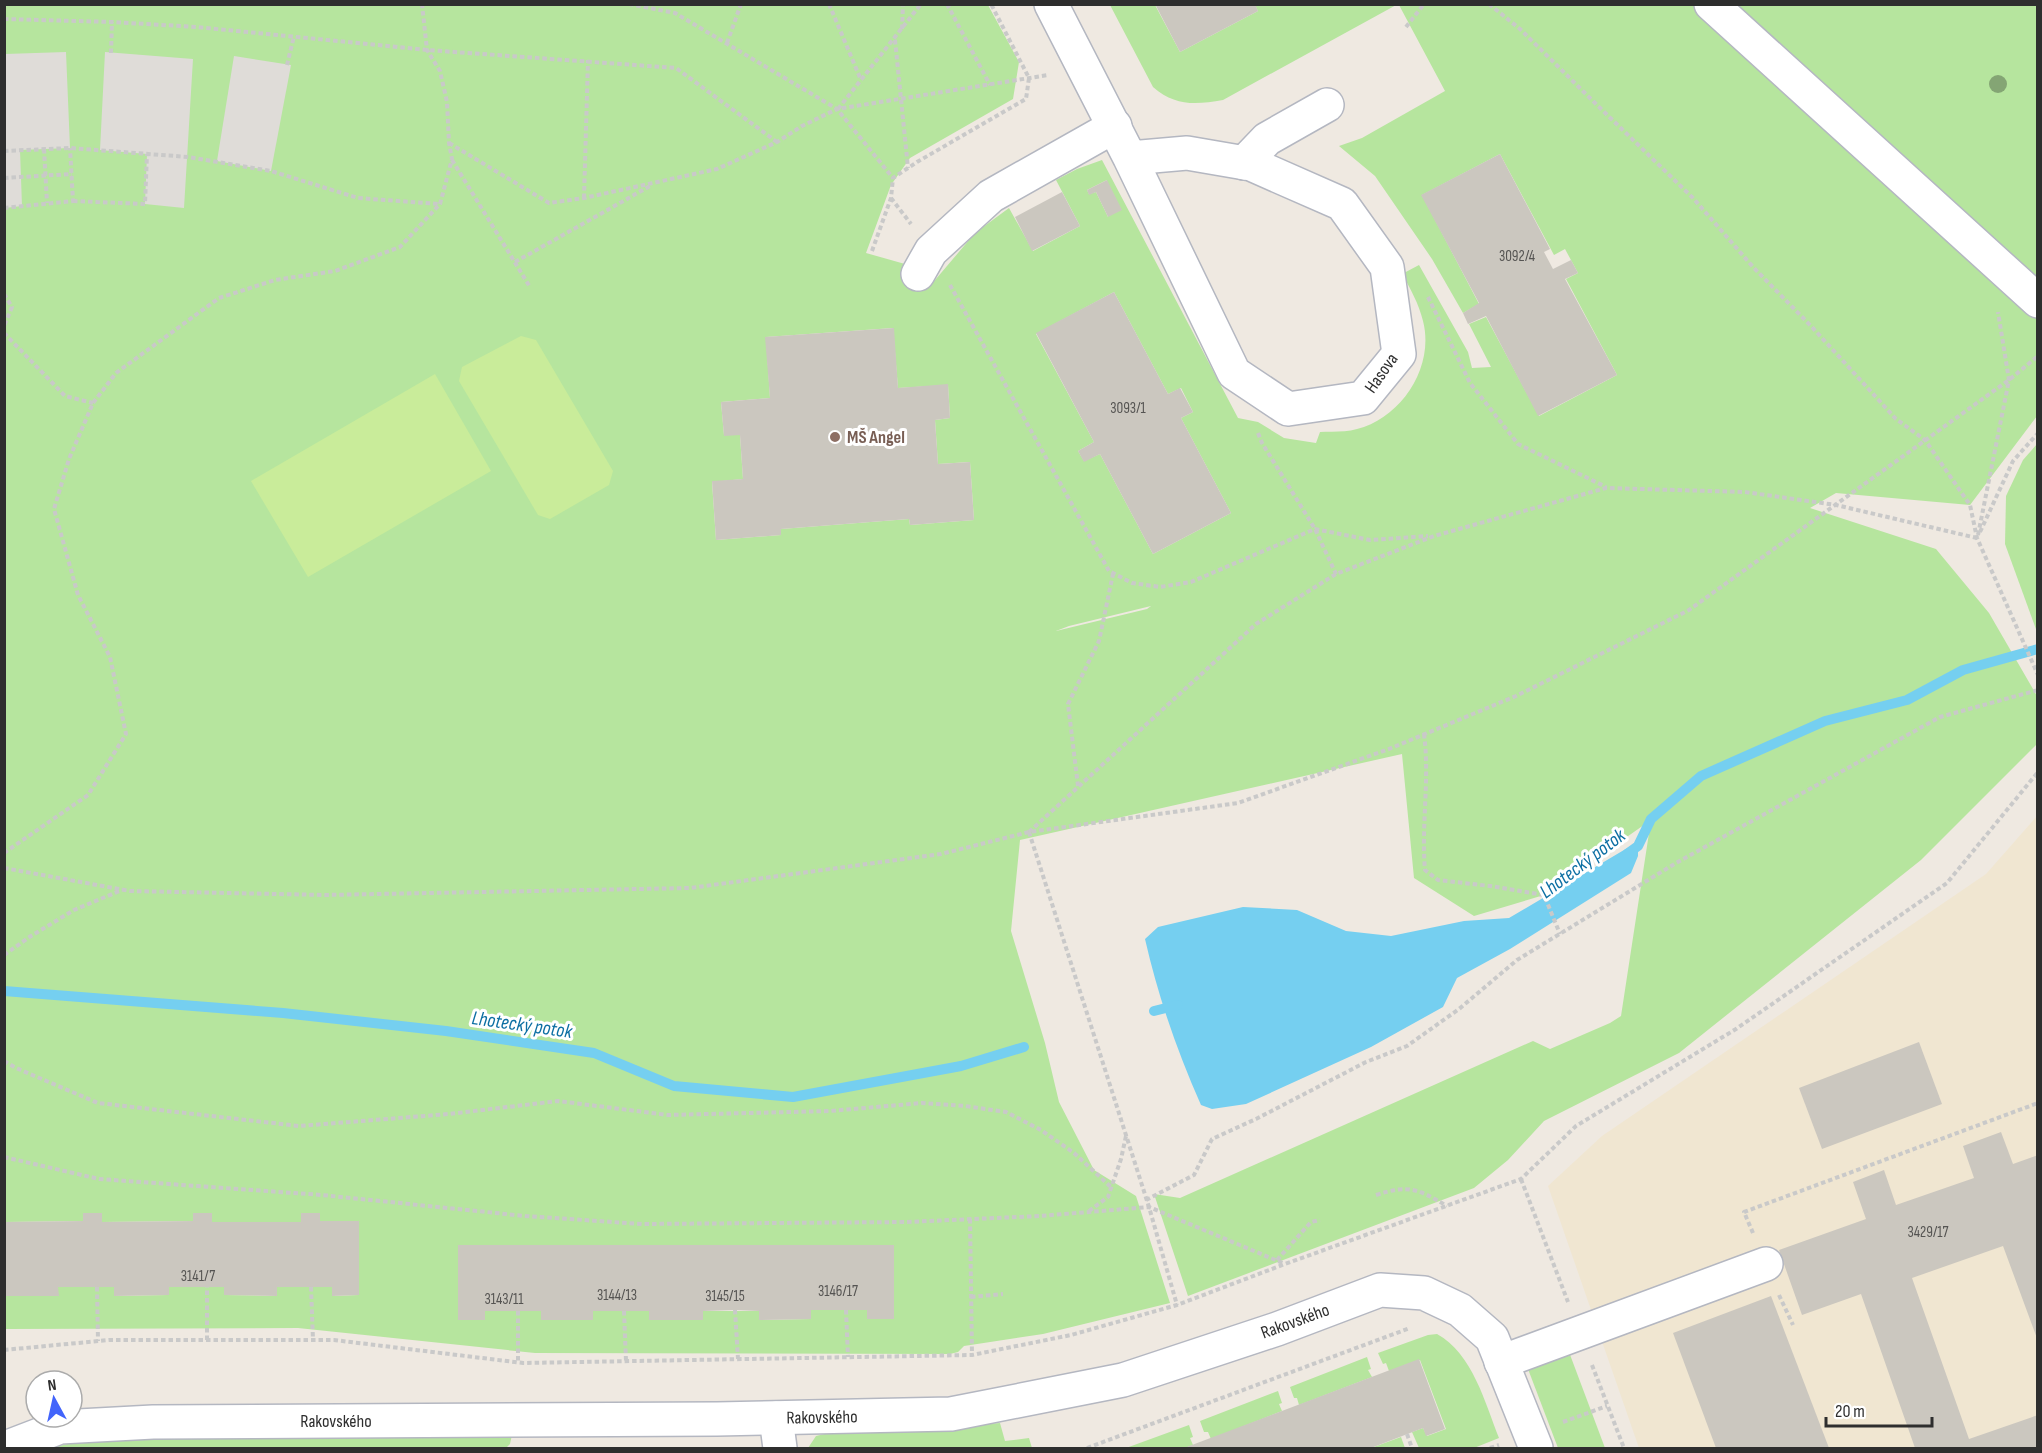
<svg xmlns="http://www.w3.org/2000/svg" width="2042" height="1453" font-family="'Sofia Sans Condensed',sans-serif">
<rect width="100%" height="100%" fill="#efe9e1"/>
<polygon fill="#f0e6d1" points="2037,816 2037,1448 1639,1448 1548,1186 1602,1136 1986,874"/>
<g fill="#b6e59e" fill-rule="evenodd">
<path d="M1398 4 1223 100C1195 105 1175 106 1153 87L1110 5H1155L1180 52 1258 11 1255 5Z"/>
<path d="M5 5H988L1019 62 1013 99 910 158 891 185 866 253 905 264 930 286 975 233 1009 208 1033 251 1080 226 1056 180 1077 169 1102 160 1238 418 1258 422 1284 438 1316 443 1320 432C1331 431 1345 433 1357 429 1401 418 1435 367 1423 321 1419 304 1410 288 1402 274L1419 265 1468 352 1472 368 1491 367 1469 324 1486 317 1539 416 1617 375 1566 279 1578 273 1565 249 1554 255 1500 154 1422 195 1479 304 1463 313 1432 259 1375 176 1339 146 1362 138 1445 91 1399 5H2037V416L1970 505 1836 493 1810 508 1936 549 1989 613 2037 696V744L1921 860 1679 1053 1544 1121 1508 1160 1474 1188 1188 1296 1154 1194 1180 1198 1533 1041 1550 1049 1610 1023 1621 1016 1651 820 1544 895 1474 916 1414 878 1402 754 1020 840 1011 931 1045 1043 1059 1102 1094 1170 1136 1196 1170 1303 1043 1334 964 1346 958 1352 950 1354 535 1353 298 1328 5 1329V1287H6V1296H58V1287H114V1296L168 1295 169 1287H224L225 1295 276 1296 277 1287H332L333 1296 359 1295V1221H320V1213H301V1222H212V1213H194L193 1221 102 1222V1213H84L83 1221 5 1222ZM1107 180 1108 217 1096 192 1089 194 1087 190ZM1114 292 1168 394 1181 388 1193 412 1181 418 1231 513 1153 554 1100 454 1084 461 1078 451 1094 442 1036 334ZM893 328 898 388 948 385 950 418 935 420 938 464 970 462 974 520 910 525 909 519 781 529V535L716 540 712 482 743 479 740 435H724L721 402 770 398 766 337ZM1151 606 1147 609 1056 631 1069 626ZM458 1245H893L894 1319H867V1310H811V1319L759 1320V1311H703V1320H649V1311H593V1320H541V1311H485V1320L458 1319Z"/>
<polygon points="2037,444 2038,631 2037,632 2005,544 2006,496 2023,460"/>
<path d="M1437 1334C1473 1354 1485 1403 1499 1438L1474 1448H1419L1412 1432 1423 1428 1427 1436 1446 1429 1420 1360 1389 1371 1386 1363 1383 1364 1378 1353 1428 1335Z"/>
<polygon points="1569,1352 1605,1448 1558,1448 1528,1369"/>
<polygon points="1367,1357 1371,1369 1368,1370 1372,1377 1299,1405 1297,1398 1294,1398 1290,1387"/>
<polygon points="1278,1391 1282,1403 1279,1404 1282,1411 1211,1439 1208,1432 1204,1432 1200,1421"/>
<polygon points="1000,1423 1005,1441 1029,1438 1032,1448 808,1448 816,1436 837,1431 926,1429"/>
<polygon points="1189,1425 1193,1437 1190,1438 1193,1445 1185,1448 1126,1448"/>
<polygon points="513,1430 510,1444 506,1448 50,1448 107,1435"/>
<polygon points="1401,1437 1405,1448 1371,1448"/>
</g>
<g fill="#c9ec9a">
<polygon points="521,336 536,340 613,471 609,485 550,519 538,515 459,381 462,367"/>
<polygon points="435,374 491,471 308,577 251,481"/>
</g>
<g fill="#dfdcd8">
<polygon points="66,52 70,148 20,150 22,206 5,208 5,54"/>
<polygon points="105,52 193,59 184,208 145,204 147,154 100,150"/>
<polygon points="234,56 291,65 271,171 217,161"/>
</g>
<path fill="#75cff0" d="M1637 845 1638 846V856L1631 873 1510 949 1457 978 1443 1007 1371 1047 1246 1104 1212 1109 1201 1105C1177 1051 1158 996 1145 939L1158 927 1243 907 1297 910 1346 931 1391 936 1464 921 1509 918 1629 847Z"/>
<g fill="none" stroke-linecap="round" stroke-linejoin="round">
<g stroke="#75cff0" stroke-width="10">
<polyline points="1627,854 1638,846 1651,819 1701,776 1825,721 1907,700 1963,670 2038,649"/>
<polyline points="4,991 283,1013 446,1031 594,1053 674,1086 793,1097 961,1066 1024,1047"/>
<polyline points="1154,1011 1178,1005"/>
</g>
</g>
<g fill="#cbc7bf">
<polygon points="1155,4 1255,4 1258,11 1180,52"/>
<polygon points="1500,154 1550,249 1544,252 1553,269 1571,260 1578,273 1565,279 1617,375 1538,416 1486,316 1468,324 1463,313 1479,303 1421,195"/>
<polygon points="1107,180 1122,210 1108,217 1096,192 1089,195 1087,190"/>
<polygon points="1062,192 1080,226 1032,251 1015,217"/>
<polygon points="1114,292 1168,394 1180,388 1193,412 1181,418 1231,513 1153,554 1100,454 1084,462 1078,451 1094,442 1036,333"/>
<polygon points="894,328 898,388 948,384 950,418 935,420 938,464 970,462 974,520 910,525 909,519 781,529 781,535 716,540 712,481 743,479 740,435 724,436 721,402 770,398 765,337"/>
<polygon points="1919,1042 1942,1104 1822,1149 1799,1088"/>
<polygon points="2001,1132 2013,1164 2038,1155 2038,1341 2003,1246 1912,1278 1969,1439 2038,1415 2038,1448 1915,1448 1861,1294 1802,1315 1779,1250 1866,1219 1853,1182 1884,1170 1896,1205 1974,1178 1963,1146"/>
<polygon points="83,1213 102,1213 102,1222 193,1221 193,1213 212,1213 212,1222 301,1222 301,1213 320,1213 320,1221 359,1221 359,1295 332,1296 332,1287 277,1287 277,1296 224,1295 224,1287 169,1287 169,1295 114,1296 114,1287 58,1287 59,1296 6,1296 4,1222 83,1221"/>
<polygon points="458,1245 894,1245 894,1319 867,1319 867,1310 811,1310 811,1319 759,1320 759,1311 735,1310 703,1311 703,1320 649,1320 649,1311 593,1311 593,1320 541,1320 541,1311 485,1311 485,1320 458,1320"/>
<polygon points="1771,1296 1829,1448 1716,1448 1673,1333"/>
<polygon points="1419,1359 1445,1429 1426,1436 1423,1428 1371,1448 1184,1448"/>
</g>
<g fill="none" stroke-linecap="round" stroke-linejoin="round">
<defs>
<g id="minor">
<polyline points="1051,4 1130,158 1234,373 1288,409 1363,398 1399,354 1387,267 1342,204 1251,164 1187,153 1130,158"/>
<polyline points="1711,4 2038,301"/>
<polyline points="1244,163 1267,139 1327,105"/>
<polyline points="918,274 931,251 991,196 1115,126"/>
<polyline points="1501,1362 1766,1264"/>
<polyline points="776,1418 780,1448"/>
<polyline points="5,1448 60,1427 153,1422 717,1419 951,1414 1123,1380 1277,1329 1380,1290 1424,1293 1460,1310 1492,1338 1536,1448"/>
</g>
</defs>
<use href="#minor" stroke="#b4b7c1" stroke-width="36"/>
<g stroke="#c9c9c9" stroke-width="4" stroke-dasharray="4.5 3" stroke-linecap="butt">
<polyline points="629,4 675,13 837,109 893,178"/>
<polyline points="829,4 861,80"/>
<polyline points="947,4 990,85"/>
<polyline points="1489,4 1520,29 1598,106 1693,198 1753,267 1811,326 1896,419 1925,440 1970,505 1977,538 2038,675"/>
<polyline points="4,19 112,22 197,27 427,50 676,68 777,142"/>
<polyline points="1406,27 1424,4"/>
<polyline points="902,29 903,4"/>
<polyline points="895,40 908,168"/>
<polyline points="727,43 741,4"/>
<polyline points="111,53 112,22"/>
<polyline points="287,65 294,36"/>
<polyline points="838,109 921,4"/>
<polyline points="449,143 549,203 584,198 717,169 777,142 802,126 837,109 1048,75"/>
<polyline points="44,149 47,203"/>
<polyline points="4,151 70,148 188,157 271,171 358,198 439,204"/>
<polyline points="452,160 530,287"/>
<polyline points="4,178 72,174"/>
<polyline points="584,198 588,60"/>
<polyline points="891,198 911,224"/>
<polyline points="73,201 145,204 147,154"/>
<polyline points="4,208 73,201 70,148"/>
<polyline points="872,251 891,198 893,178 917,162 1026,99 1029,78 991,4"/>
<polyline points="515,262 650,186"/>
<polyline points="950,285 1109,571 1132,583 1160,587 1191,582 1315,529 1370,540 1428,536"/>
<polyline points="4,294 12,307 4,326"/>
<polyline points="1428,297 1470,383 1518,444 1606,487"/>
<polyline points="4,333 65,396 93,403"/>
<polyline points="1258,433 1262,443 1315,529 1336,574"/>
<polyline points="1980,532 2013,461 2038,433"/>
<polyline points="1978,535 2009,380 1998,312"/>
<path d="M1424 734C1430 779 1421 825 1425 870L1438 880 1490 886 1544 895 1560 934"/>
<polyline points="1078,786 1068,704 1099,641 1113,574"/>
<polyline points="1029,832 1256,624 1336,574 1434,536 1606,488 1745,492 1836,505 1977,538"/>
<polyline points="1029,832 1149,1207 1177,1305"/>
<polyline points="4,853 88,795 126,734 110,657 78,595 54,509 69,459 93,403 116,373 219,298 275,280 335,271 400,247 440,204 452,159 449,143 447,102 440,71 427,50 422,4"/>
<polyline points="4,868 130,891 325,895 690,888 941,854 1029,832 1238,803 1389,749 1516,696 1689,610 2009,380 2038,356"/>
<polyline points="4,955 31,936 74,910 122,890"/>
<polyline points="4,1061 16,1068 98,1103 299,1126 449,1114 558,1101 668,1115 830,1111 922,1103 965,1106 1006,1112 1041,1130 1074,1153 1112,1188"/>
<polyline points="4,1157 99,1179 322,1195 525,1216 642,1224 907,1222 1040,1216 1149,1207 1285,1264"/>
<polyline points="1521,1179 1568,1302"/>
<path d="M1376 1195C1409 1184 1418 1189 1447 1206"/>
<polyline points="1146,1200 1194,1175 1212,1139 1256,1119 1366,1062 1407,1046 1459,1009 1517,960 1676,863 1940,717 2038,690"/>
<polyline points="1089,1211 1108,1197 1121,1159 1126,1136"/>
<polyline points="970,1219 972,1355"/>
<polyline points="1753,1233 1744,1212 2038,1103"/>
<polyline points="1277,1260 1311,1222 1320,1220"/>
<polyline points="97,1287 98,1341"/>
<polyline points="311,1287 313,1340"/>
<polyline points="1779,1295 1793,1325"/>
<polyline points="971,1297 1003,1294"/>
<polyline points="735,1310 738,1359"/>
<polyline points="846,1310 848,1357"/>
<polyline points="518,1311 518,1362"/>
<polyline points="624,1311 626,1361"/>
<polyline points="207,1340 207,1287"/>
<polyline points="4,1350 109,1340 334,1340 523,1363 972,1355 1071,1335 1177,1305 1285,1264 1521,1179 1576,1126 1736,1029 1947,883 2038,772"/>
<polyline points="1592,1365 1624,1448"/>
<polyline points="1563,1422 1607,1406"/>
<polyline points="1407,1434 1412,1448"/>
<polyline points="1087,1448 1410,1328"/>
<polyline points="1490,1448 1499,1445"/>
</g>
<use href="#minor" stroke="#fff" stroke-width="33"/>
</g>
<circle fill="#84a574" cx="1998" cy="84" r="9"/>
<circle fill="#8d6e63" stroke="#fff" stroke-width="2" cx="835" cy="437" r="6"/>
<g text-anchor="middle" stroke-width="6" stroke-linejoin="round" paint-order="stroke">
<g font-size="15" fill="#555452">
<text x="1517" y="261">3092/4</text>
<text x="1128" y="413">3093/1</text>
<text x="1928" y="1237">3429/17</text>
<text x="198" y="1281">3141/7</text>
<text x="838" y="1296">3146/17</text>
<text x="617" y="1300">3144/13</text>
<text x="725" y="1301">3145/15</text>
<text x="504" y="1304">3143/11</text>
</g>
<g font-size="18" fill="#2e2e2e" stroke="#fff">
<text transform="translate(1381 373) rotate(-55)" y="6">Hasova</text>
<text transform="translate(1295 1321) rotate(-20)" y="6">Rakovského</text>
<text transform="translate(822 1417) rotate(-1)" y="6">Rakovského</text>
<text x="336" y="1427">Rakovského</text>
</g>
<g font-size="18" font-weight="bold" fill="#785e54" stroke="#fff" text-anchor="start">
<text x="847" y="443">MŠ Angel</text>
</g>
<g font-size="20" font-style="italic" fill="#0d6fa3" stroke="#fff">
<text transform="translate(1582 863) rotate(-37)" y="7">Lhotecký potok</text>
<text transform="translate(522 1024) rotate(8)" y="7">Lhotecký potok</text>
</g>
</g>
<rect width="2042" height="1453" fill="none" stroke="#2e2e2e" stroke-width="12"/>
<g transform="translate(54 1399) rotate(352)"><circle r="28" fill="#ffffff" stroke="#ababab" stroke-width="1.5"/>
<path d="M0-4.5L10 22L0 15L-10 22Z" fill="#4264fb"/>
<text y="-9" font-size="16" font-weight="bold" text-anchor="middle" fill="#2e2e2e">N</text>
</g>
<path d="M1826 1417v9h106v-9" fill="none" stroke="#2e2e2e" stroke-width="3"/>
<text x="1835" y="1417" font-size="18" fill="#2e2e2e" stroke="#ffffff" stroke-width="4.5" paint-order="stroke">20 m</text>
</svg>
